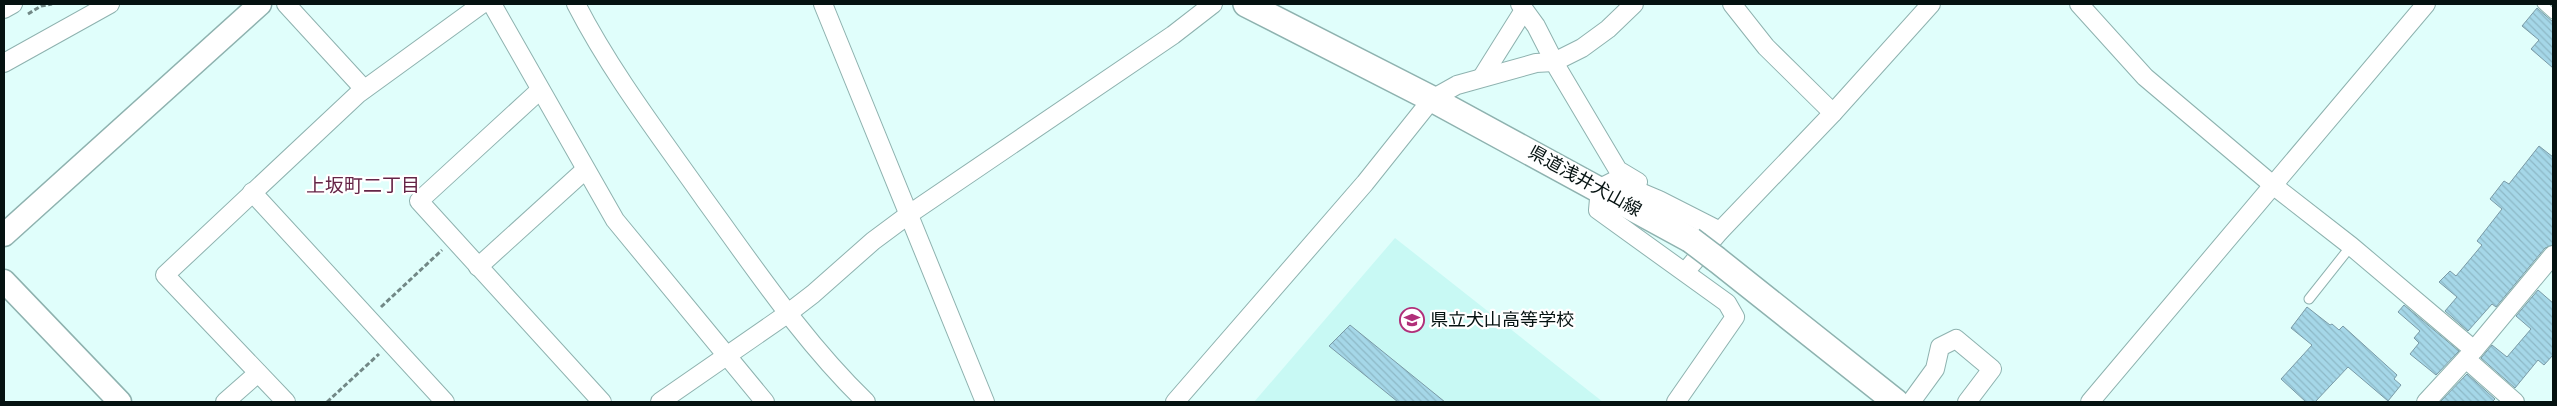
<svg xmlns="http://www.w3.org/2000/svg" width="2557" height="406" font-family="'DM Sans','Noto Sans JP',sans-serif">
<defs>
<pattern id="building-back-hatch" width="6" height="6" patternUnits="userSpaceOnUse" patternTransform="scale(1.25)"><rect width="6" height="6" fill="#a5d7e8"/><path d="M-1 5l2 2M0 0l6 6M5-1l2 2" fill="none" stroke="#8db8c6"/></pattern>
</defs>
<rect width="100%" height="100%" fill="#e0fefb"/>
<polygon fill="#c8f9f4" points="1395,238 1603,402 1254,402"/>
<g fill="url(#building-back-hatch)" stroke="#7a9aa6">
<polygon points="2537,8 2553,22 2553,68 2531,49 2539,40 2522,26"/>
<polygon points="2539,146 2553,157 2553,245 2545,248 2496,307 2492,304 2468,331 2445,311 2457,297 2439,282 2450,271 2456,276 2482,245 2477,241 2502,209 2490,199 2504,181 2509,184"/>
<polygon points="2538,290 2553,303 2553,355 2544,365 2538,360 2515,388 2481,358 2492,345 2507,357 2531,329 2516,316"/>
<polygon points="2404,305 2459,351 2436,375 2410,354 2419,343 2414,338 2420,331 2398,312"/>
<polygon points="2307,307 2330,325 2332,324 2339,330 2343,326 2397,375 2394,379 2401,385 2388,401 2348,367 2315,402 2306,402 2281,379 2312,345 2291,328"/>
<polygon points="1350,325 1445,402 1398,402 1329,346"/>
<polygon points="2467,374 2495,399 2492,402 2440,402"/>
</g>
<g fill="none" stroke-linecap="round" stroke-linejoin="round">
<defs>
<g id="service">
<polyline points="2542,4 2553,14"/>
<polyline points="2309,299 2351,246"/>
</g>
<g id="minor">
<polyline points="286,4 364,89"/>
<polyline points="492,4 615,220 765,402"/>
<path d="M576 4C612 74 660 136 705 200 756 270 804 342 866 402"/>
<polyline points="823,4 985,402"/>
<polyline points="1520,4 1536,26 1558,69 1618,170 1638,182"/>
<polyline points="1732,4 1766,47 1833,113"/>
<polyline points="2079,4 2145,77 2274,186 2351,246 2474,350"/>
<polyline points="4,9 13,4"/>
<polyline points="4,63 110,4"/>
<polyline points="1482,77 1524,10"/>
<polyline points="540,90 419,201 602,402"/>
<polyline points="252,192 445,402"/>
<polyline points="478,267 585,170"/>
<polyline points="1685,272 1720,231 1833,113 1931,4"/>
<polyline points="2466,359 2515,402"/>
<polyline points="225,402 258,373"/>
<polyline points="286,402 165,275 358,94 482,4"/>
<polyline points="660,402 787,314 813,294 873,241 908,215 1173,35 1213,4"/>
<polyline points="1175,402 1365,183 1432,99 1457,85 1536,63 1554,62 1582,48 1608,29 1634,4"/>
<polyline points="1676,402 1735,317 1727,303 1598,210 1600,188 1614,181 1659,200 1720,231"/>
<polyline points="1911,402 1935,369 1940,347 1956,339 1992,369 1967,402"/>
<polyline points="2090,402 2426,4"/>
<polyline points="2426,402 2474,350 2553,255"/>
</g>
<g id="tertiary">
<polyline points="4,235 260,4"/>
<polyline points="4,281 120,402"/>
</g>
<g id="secondary">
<polyline points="1246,4 1432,99 1691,240"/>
<polyline points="1716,259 1896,402"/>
</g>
</defs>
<use href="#service" stroke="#8eb2af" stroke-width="11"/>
<use href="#minor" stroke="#8eb2af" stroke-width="20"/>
<use href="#tertiary" stroke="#8eb2af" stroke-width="25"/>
<use href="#secondary" stroke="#8eb2af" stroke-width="28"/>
<g stroke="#728886" stroke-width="3" stroke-dasharray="5 2.5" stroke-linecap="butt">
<polyline points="28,14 41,6 52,4"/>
<polyline points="381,307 442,250"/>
<polyline points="327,402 379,354"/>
</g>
<use href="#service" stroke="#fff" stroke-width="9"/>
<use href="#minor" stroke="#fff" stroke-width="18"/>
<use href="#tertiary" stroke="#fff" stroke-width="22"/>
<use href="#secondary" stroke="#fff" stroke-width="25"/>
<defs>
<polyline id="secondary-bridge" points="1691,240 1716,259"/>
</defs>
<use href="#secondary-bridge" stroke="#8eb2af" stroke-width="28" stroke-linecap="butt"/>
<use href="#secondary-bridge" stroke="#fff" stroke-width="25"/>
</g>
<defs>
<symbol id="school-ring" viewBox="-11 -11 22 22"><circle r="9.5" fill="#fff" stroke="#b12f79" stroke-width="1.5"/><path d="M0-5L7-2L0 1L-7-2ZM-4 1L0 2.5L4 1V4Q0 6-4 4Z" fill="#b12f79"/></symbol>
</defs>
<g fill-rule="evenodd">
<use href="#school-ring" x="1398" y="306" width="28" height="28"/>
</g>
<g text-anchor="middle" stroke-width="4.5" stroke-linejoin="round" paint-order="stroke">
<g font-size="18" fill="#051211" stroke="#fff">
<text transform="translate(1585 181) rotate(29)" y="6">県道浅井犬山線</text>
</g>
<g font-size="18" fill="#051211" stroke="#fff" text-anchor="start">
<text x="1430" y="326">県立犬山高等学校</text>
</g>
<g font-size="19" fill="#652547" stroke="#fff">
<text x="363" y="192">上坂町二丁目</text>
</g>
</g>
<rect width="2557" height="406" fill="none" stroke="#051211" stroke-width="10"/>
</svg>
